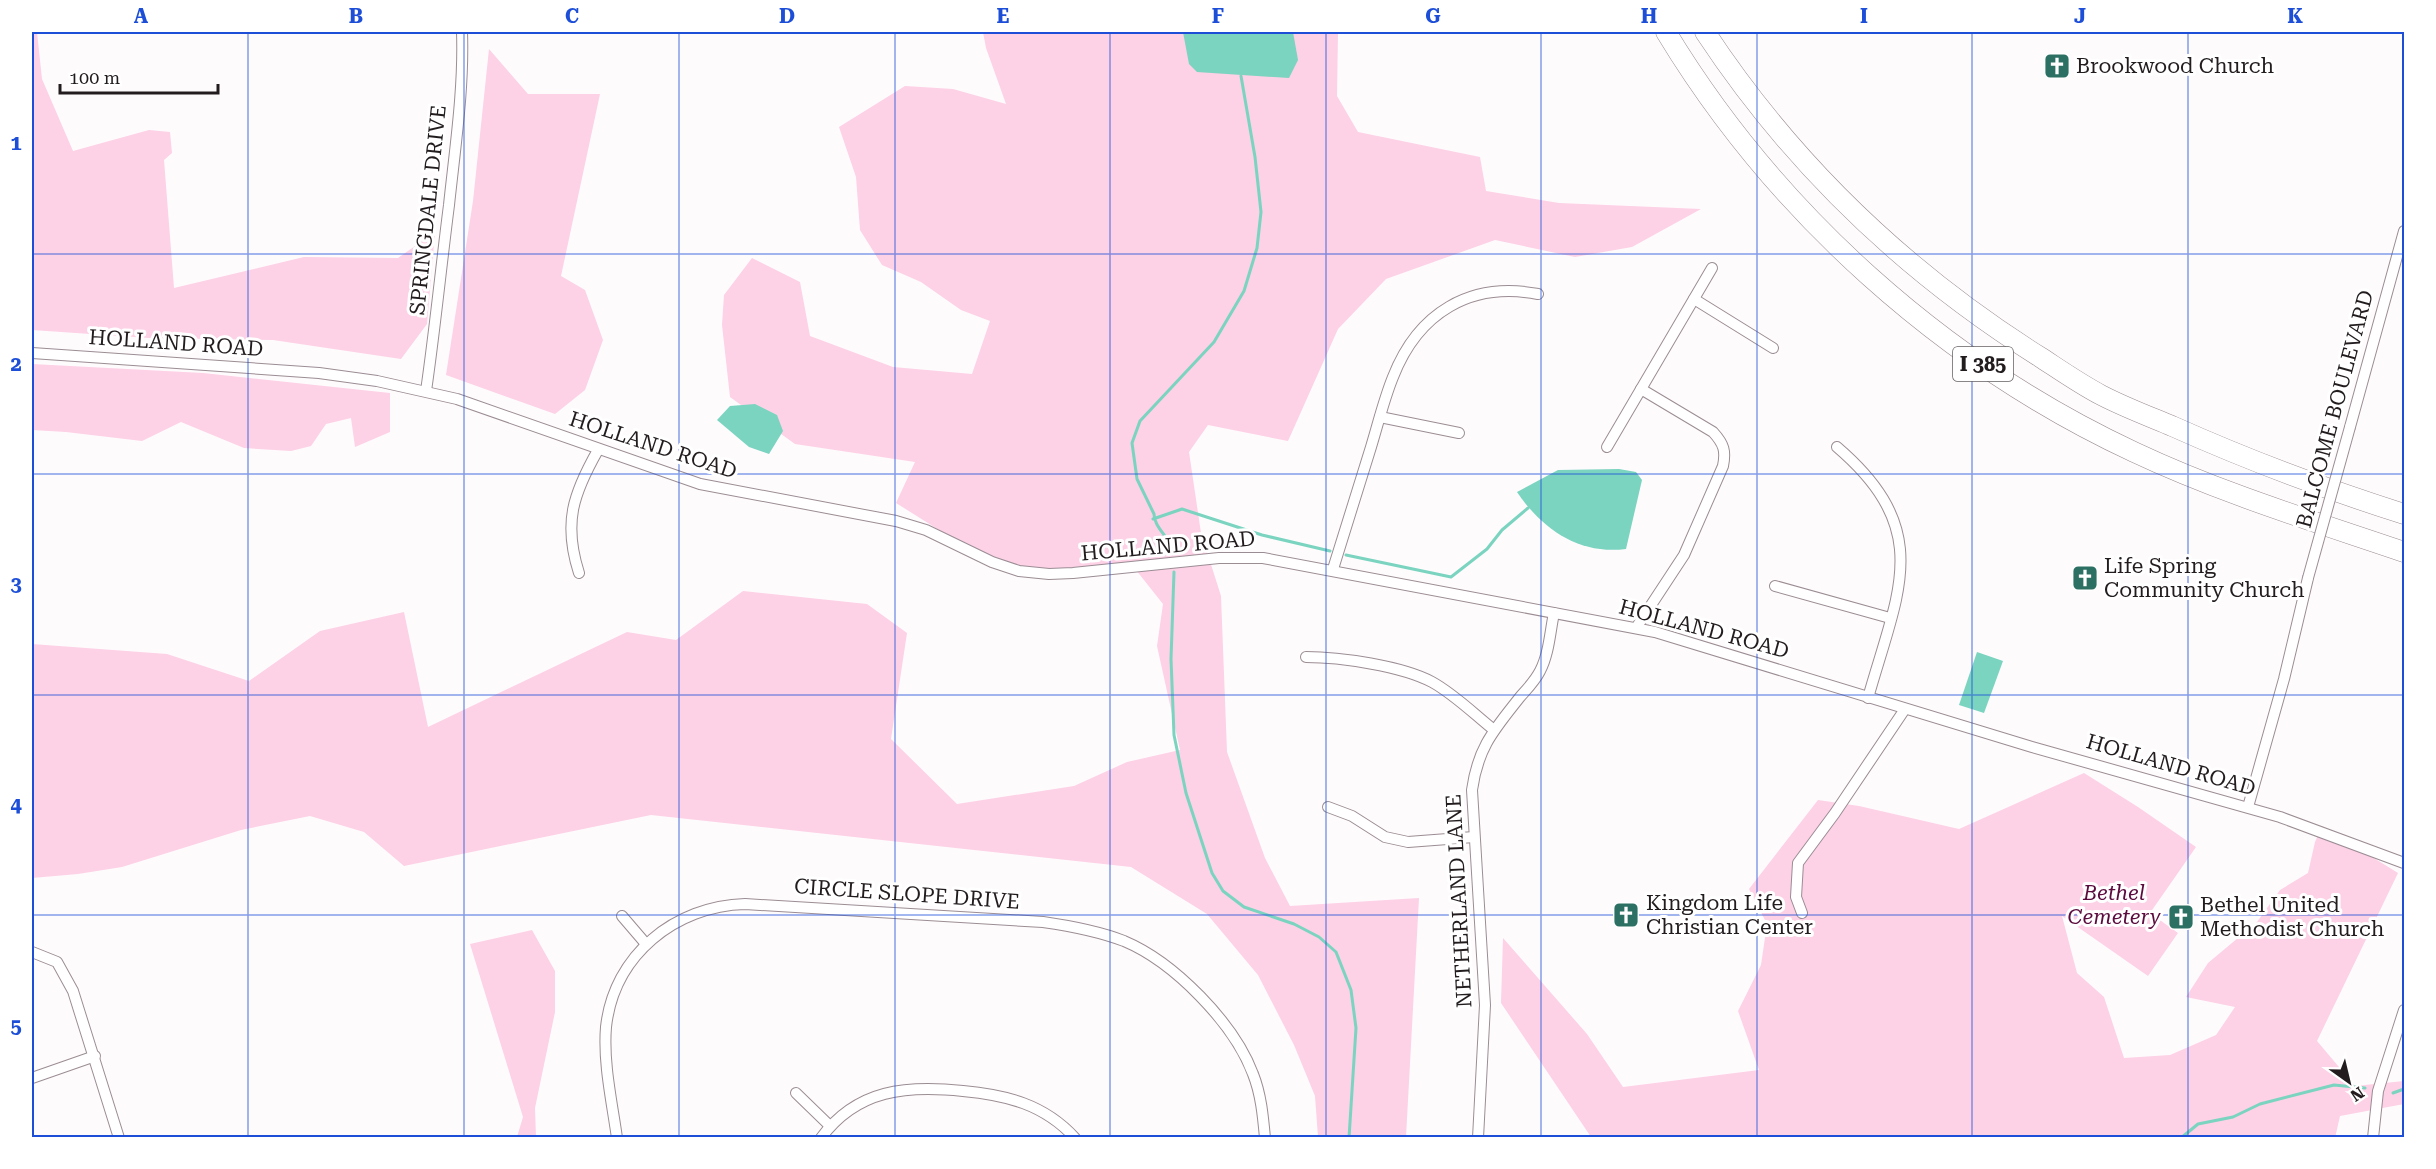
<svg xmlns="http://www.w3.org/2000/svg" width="2436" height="1169" font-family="'Roboto Serif',serif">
<rect width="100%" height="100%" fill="#fefbfc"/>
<g fill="#fdd1e6">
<polygon points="32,32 37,32 42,79 73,151 149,130 170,132 172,153 164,160 174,288 304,257 398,258 435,232 427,324 401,359 273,340 149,338 32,330"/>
<polygon points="983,32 1338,32 1337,96 1358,132 1480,157 1486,191 1559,203 1701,209 1632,247 1575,257 1495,240 1386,279 1338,329 1288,441 1208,425 1189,452 1201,533 1221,596 1227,752 1265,858 1290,906 1419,898 1406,1137 1318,1137 1315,1096 1294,1045 1258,975 1207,914 1131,867 651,815 404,866 364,832 310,816 241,830 122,867 78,874 32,878 32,644 167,654 249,681 320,631 404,612 428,727 627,632 676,640 743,591 867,604 907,633 891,739 957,804 1074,786 1127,762 1180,750 1157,646 1163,604 1136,570 1050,578 963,545 896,503 915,462 795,444 730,397 722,325 724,295 752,258 800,282 810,336 893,367 972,374 990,321 961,310 921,282 882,265 860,230 856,177 839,127 905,86 953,89 1006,104 986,48"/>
<polygon points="489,49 528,94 600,94 561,276 585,290 603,340 585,390 555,414 446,375 473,201"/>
<polygon points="32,364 203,373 390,393 390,432 355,447 351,418 326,424 311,446 291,451 244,448 181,422 142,441 66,432 32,430"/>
<polygon points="2084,773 2138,807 2196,847 2150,913 2178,933 2148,976 2062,916 2077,973 2104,997 2124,1058 2170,1055 2216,1035 2235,1007 2186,997 2208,963 2257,922 2280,890 2308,873 2315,842 2322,826 2398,873 2317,1041 2355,1086 2404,1081 2404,1104 2340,1116 2335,1138 1591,1137 1501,1003 1503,938 1587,1034 1623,1087 1759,1070 1738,1011 1761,965 1767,924 1749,889 1818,800 1859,806 1959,829"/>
<polygon points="532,930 555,971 555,1012 535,1108 536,1137 517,1137 523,1117 470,944"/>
</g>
<g fill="#7ad4c0">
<polygon points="1183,32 1293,32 1298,60 1289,78 1197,72 1189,64"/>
<polygon points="755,404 777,415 783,431 769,454 749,447 717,420 730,406"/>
<path d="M1619 469 1636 472 1642 480 1626 549C1579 555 1542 529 1517 492L1558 470Z"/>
<polygon points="1977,652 2003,661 1984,713 1959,705"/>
</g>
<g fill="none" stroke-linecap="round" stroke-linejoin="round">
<g stroke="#7ad4c0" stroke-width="3">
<polyline points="1153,519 1182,509 1262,535 1330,551"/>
<path d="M1173 553C1171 538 1154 528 1154 514L1137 479 1132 443 1140 421 1214 342 1244 291 1257 248 1261 212 1255 157 1241 76"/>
<polyline points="1346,555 1451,577 1487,549 1502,530 1528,508"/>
<polyline points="1174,572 1171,659 1174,735 1186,793 1212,873 1223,891 1244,907 1294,924 1319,937 1336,952 1351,990 1356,1028 1349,1138"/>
<polyline points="2393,1093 2404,1089"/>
<polyline points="2181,1138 2198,1124 2233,1117 2260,1104 2334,1085 2365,1088"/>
</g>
<defs>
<g id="street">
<polyline points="1694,299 1773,348"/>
<polyline points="32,353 319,373 377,381 457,399 700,484 896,521 926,530 992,562 1019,571 1049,574 1073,573 1219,558 1263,558 1655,632 2032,747 2280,817 2404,863"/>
<path d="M426 391C435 329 441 267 449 205 455 148 464 89 462 32"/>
<polyline points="1380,417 1459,433"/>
<polyline points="2350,427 2404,231"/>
<polyline points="1607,447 1712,268"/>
<path d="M1837 447C1935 531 1898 591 1868 698"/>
<path d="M1333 569C1346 528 1358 488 1371 447 1378 424 1384 399 1393 377 1418 313 1470 281 1538 294"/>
<path d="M579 573C563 523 573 494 598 450"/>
<polyline points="1775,586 1890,618"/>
<path d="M1636 628 1684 555 1723 466C1726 451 1724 444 1713 432L1641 389"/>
<path d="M1306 657C1340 657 1402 666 1432 682 1454 694 1474 714 1494 730"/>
<polyline points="1328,807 1352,816 1385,837 1408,842 1474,837"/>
<polyline points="2248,807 2284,679 2308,578"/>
<polyline points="1802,913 1796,897 1798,863 1835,813 1905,709"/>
<polyline points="622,916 646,944"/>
<polyline points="32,952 57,962 73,991 119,1138"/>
<polyline points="32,1078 95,1056"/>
<polyline points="796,1093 830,1126"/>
<path d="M617 1138C612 1102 603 1063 606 1027 614 955 675 906 745 904L1043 922C1071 926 1098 931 1124 941 1174 962 1234 1023 1253 1074 1261 1094 1263 1116 1265 1138"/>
<path d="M821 1138C857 1089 907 1085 963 1091 1006 1095 1044 1104 1075 1138"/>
<path d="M1478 1138 1485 1005 1472 790C1478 747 1494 730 1520 697 1527 689 1535 681 1540 671 1549 654 1550 632 1554 613"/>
<polyline points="2373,1138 2378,1091 2404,1010"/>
</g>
<g id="highway">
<path d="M1666 32C1775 212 1943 363 2134 452 2221 493 2313 521 2404 552"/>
<path d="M1705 32C1792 164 1905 272 2040 357 2060 370 2080 384 2101 395 2124 407 2148 416 2172 426 2248 460 2325 489 2404 514"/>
</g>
</defs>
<use href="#street" stroke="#9b8d94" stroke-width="12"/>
<use href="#highway" stroke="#9b8d94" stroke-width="21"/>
<use href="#street" stroke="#fff" stroke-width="10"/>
<use href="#highway" stroke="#fff" stroke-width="20"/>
<defs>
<polyline id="street-bridge" points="2308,578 2350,427"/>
</defs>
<use href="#street-bridge" stroke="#9b8d94" stroke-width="12" stroke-linecap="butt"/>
<use href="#street-bridge" stroke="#fff" stroke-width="10"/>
</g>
<path fill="none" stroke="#1d4ed8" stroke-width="1.5" stroke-opacity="0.55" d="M248 32V1138M464 32V1138M679 32V1138M895 32V1138M1110 32V1138M1326 32V1138M1541 32V1138M1757 32V1138M1972 32V1138M2188 32V1138M32 254H2404M32 474H2404M32 695H2404M32 915H2404"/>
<defs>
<symbol id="church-square" viewBox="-11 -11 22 22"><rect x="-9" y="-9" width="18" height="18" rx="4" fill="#2c7063" stroke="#fff"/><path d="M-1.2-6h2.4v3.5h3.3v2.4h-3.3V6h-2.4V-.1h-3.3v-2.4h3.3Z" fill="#fff"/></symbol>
</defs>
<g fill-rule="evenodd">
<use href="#church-square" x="2042" y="51" width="30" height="30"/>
<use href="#church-square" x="2070" y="563" width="30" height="30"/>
<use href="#church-square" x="1611" y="900" width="30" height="30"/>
<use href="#church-square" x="2166" y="902" width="30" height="30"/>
</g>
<g text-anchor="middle" stroke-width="6" stroke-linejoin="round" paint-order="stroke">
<rect fill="#fff" stroke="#646062" stroke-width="1.5" x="1953" y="347" width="60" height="34" rx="4.5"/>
<g font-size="20" font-weight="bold" fill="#221c1f">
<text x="1983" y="371">I 385</text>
</g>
<g font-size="21" fill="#221c1f" stroke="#fff" text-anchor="start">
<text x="2076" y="73">Brookwood Church</text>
<text x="2104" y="573">Life Spring<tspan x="2104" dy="24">Community Church</tspan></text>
<text x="1646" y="910">Kingdom Life<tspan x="1646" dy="24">Christian Center</tspan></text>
<text x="2200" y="912">Bethel United<tspan x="2200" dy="24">Methodist Church</tspan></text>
</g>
<g font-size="21" fill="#221c1f" stroke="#fff">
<text transform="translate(428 210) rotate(-84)" y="7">SPRINGDALE DRIVE</text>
<text transform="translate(176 343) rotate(4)" y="7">HOLLAND ROAD</text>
<text transform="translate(2335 409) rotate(-75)" y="7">BALCOME BOULEVARD</text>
<text transform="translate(653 445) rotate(18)" y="7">HOLLAND ROAD</text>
<text transform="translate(1168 546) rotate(-5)" y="7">HOLLAND ROAD</text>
<text transform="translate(1704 629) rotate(15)" y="7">HOLLAND ROAD</text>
<text transform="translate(2171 765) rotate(16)" y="7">HOLLAND ROAD</text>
<text transform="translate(907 894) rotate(4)" y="7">CIRCLE SLOPE DRIVE</text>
<text transform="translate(1459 901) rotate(-93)" y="7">NETHERLAND LANE</text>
</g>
<g font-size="21" font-style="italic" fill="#5b0b3e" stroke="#fff">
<text x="2114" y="900">Bethel<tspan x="2114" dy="24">Cemetery</tspan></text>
</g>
</g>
<rect width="2436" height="1169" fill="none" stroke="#ffffff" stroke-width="66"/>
<g transform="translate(2349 1082) rotate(146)" stroke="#ffffff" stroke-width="4.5" paint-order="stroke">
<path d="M0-4.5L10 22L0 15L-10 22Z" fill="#221c1f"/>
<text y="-9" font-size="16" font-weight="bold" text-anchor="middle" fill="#221c1f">N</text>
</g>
<path d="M60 84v9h158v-9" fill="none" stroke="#221c1f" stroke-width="3"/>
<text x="69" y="84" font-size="18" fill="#221c1f" stroke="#ffffff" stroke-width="4.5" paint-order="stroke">100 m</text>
<rect x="33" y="33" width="2370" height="1103" fill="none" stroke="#1d4ed8" stroke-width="2"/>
<g font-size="20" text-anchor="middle" font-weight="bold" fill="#1d4ed8">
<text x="141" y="23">A</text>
<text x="356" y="23">B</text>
<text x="572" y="23">C</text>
<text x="787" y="23">D</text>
<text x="1003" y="23">E</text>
<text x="1218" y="23">F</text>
<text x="1433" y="23">G</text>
<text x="1649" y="23">H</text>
<text x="1864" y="23">I</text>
<text x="2080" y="23">J</text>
<text x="2295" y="23">K</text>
<text x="16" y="150">1</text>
<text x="16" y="371">2</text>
<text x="16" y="591">3</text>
<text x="16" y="812">4</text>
<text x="16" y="1033">5</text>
</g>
</svg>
